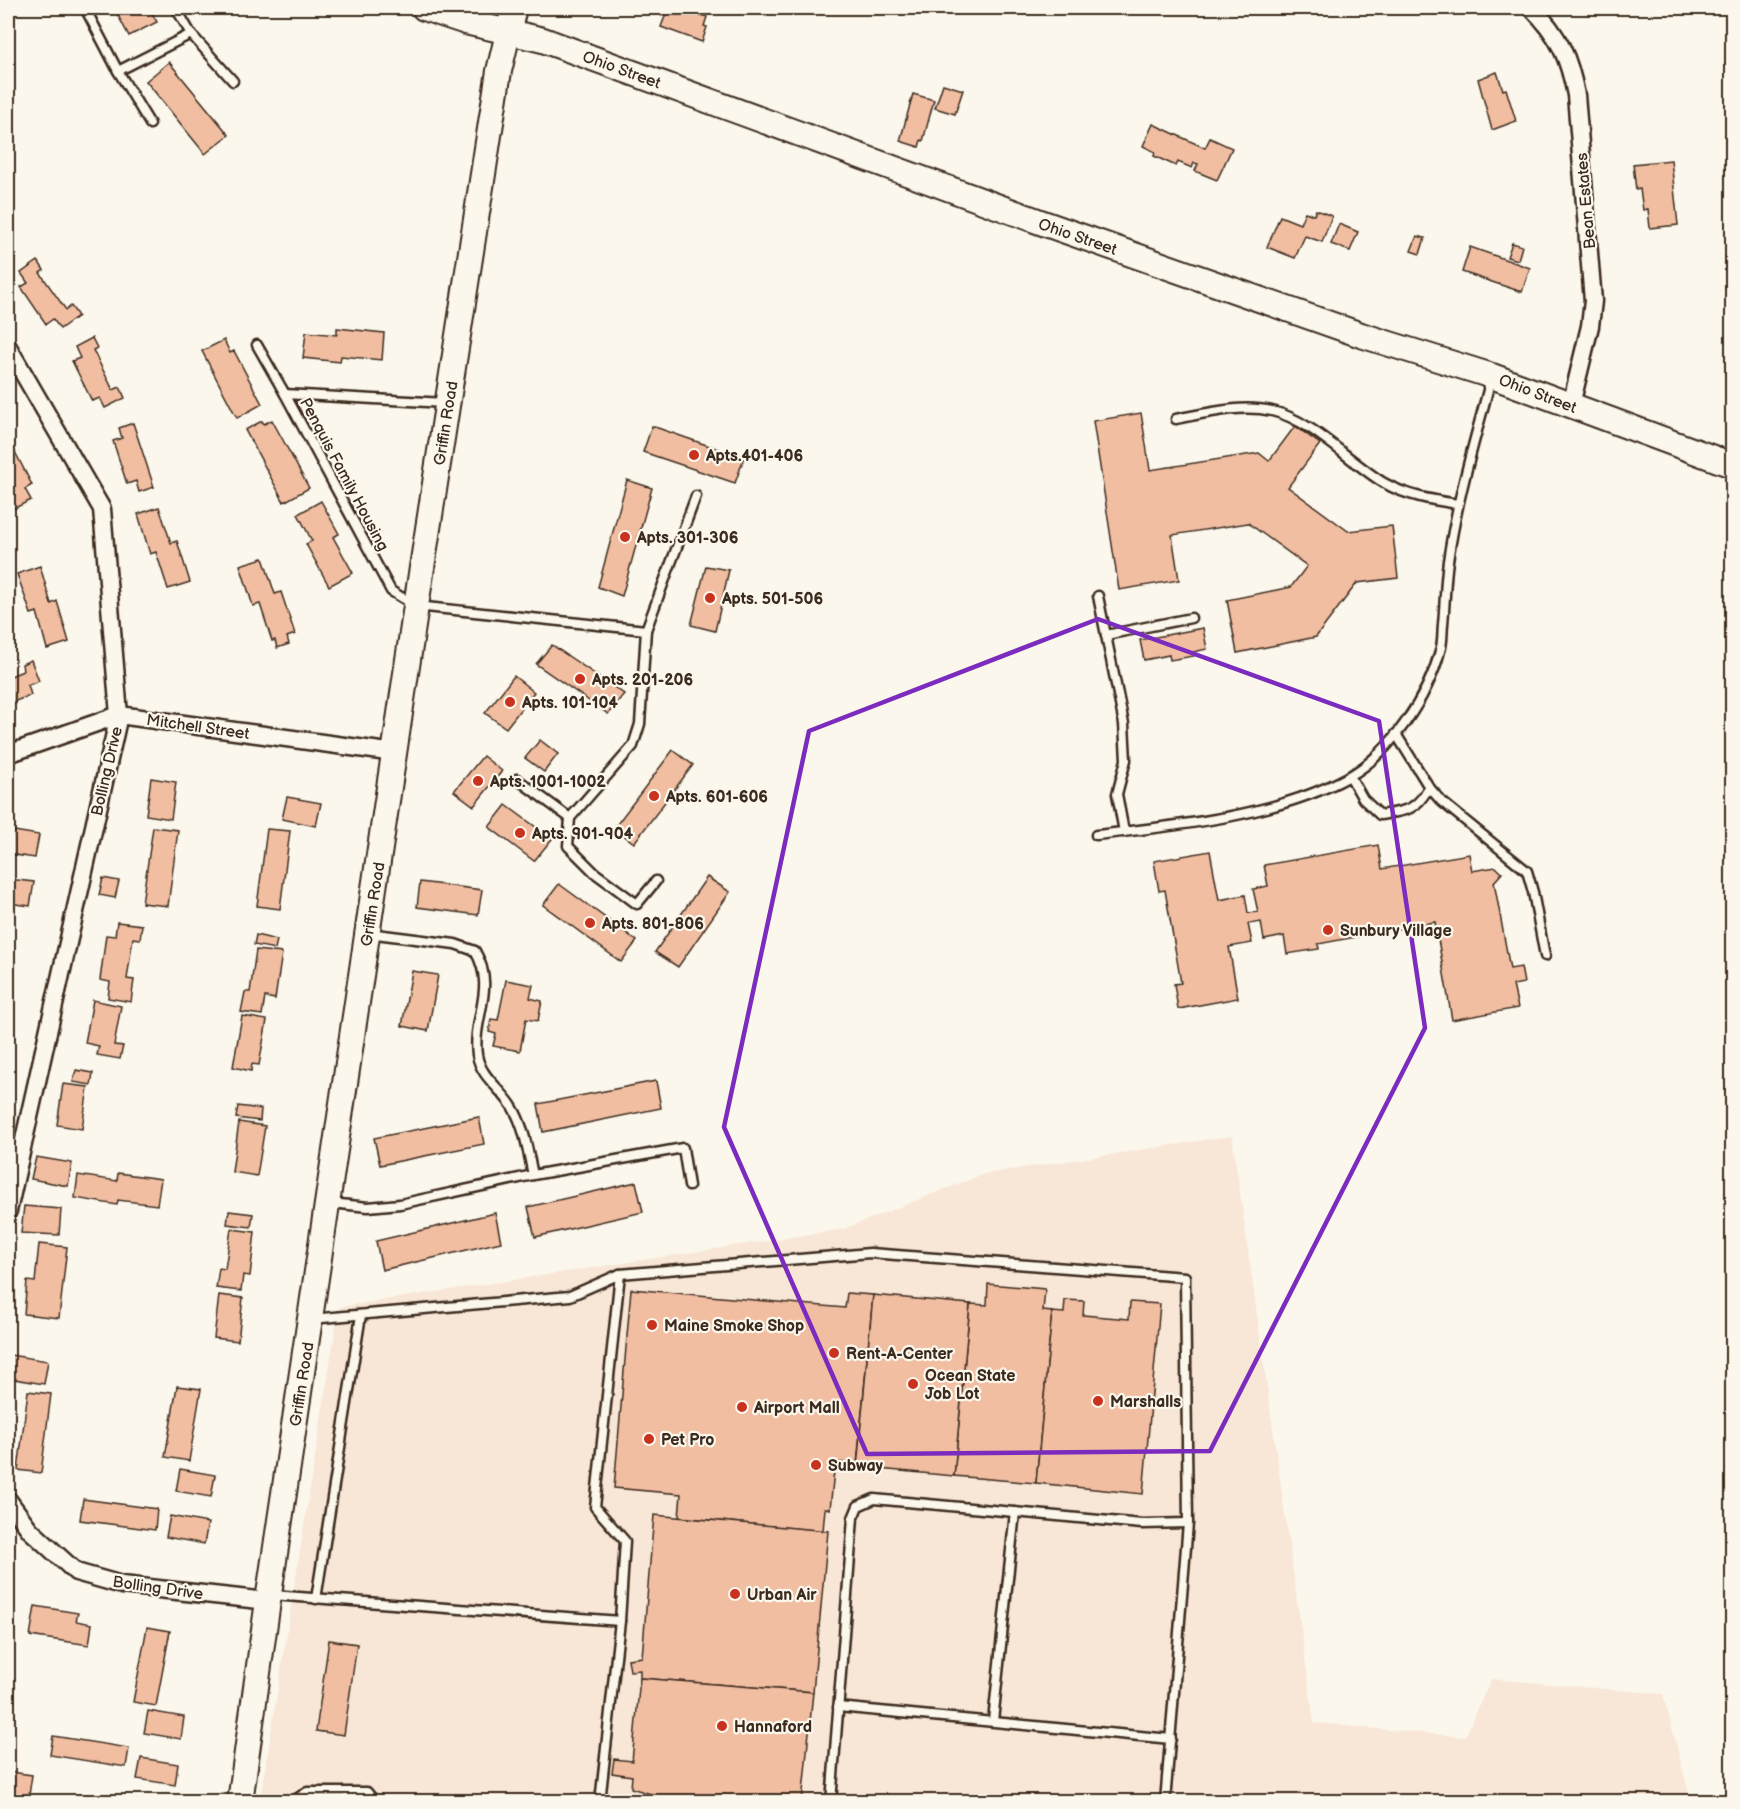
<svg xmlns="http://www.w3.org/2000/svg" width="1740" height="1809" font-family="'Balsamiq Sans',sans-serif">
<rect width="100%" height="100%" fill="#fbf7ec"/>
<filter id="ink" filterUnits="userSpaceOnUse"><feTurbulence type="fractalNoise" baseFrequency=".0167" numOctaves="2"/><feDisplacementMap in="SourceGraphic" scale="12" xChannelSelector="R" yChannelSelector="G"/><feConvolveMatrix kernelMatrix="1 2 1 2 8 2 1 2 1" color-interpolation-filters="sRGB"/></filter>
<g filter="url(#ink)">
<polygon fill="#f8e6d6" points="1232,1136 1314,1723 1465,1737 1491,1679 1663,1694 1691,1801 260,1802 339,1307 844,1229 984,1174"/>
<g fill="#f1bea2" stroke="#3b2a1e" stroke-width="1.5">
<polygon points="114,8 149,8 157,22 129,36"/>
<polygon points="668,8 684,8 684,9 707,17 704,26 707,27 702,42 661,27"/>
<polygon points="169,62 229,135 205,154 146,81"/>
<polygon points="1497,72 1503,90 1506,89 1516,121 1492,130 1478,79"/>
<polygon points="943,84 963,90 955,114 935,108"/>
<polygon points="913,94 934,100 923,141 921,140 919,147 900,141"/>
<polygon points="1153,124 1205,148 1210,138 1232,148 1217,180 1195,171 1198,164 1194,163 1192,168 1178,162 1176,166 1154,156 1155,152 1143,146"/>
<polygon points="1671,160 1678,225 1650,228 1648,209 1643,210 1640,189 1636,190 1633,164"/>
<polygon points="1316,210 1332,216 1322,242 1305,236 1295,258 1267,247 1280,216 1300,224 1305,212 1314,215"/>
<polygon points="1339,224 1358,232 1350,251 1331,244"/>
<polygon points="1417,236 1425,238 1420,254 1411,251"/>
<polygon points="1512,243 1522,246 1518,260 1507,257"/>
<polygon points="1470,247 1530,268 1522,292 1462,272"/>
<polygon points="38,261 44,270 40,273 66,310 71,306 78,316 60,329 53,319 46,324 21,287 28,283 21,273"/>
<polygon points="337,328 384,333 382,360 341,356 340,362 303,358 306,332 337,335"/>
<polygon points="92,338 97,348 93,350 113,390 120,387 125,398 105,408 100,398 92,401 72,361 80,358 75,347"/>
<polygon points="224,340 230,353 234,351 262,404 237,418 202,351"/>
<polygon points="1141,413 1150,470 1259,453 1269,461 1295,426 1320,444 1288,487 1348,531 1392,526 1398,578 1357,583 1316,637 1237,653 1227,600 1291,587 1307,566 1248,523 1172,535 1179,580 1119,590 1093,421"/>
<polygon points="272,420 309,488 284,502 245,430 262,421 264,424"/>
<polygon points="133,423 154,487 139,492 136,481 127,484 113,441 122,438 119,428"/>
<polygon points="652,426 744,458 735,483 643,452"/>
<polygon points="12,446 32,485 25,489 31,500 11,510 8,504 8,500 11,498 8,491 8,448"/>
<polygon points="627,480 652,488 622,596 598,587"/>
<polygon points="321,501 339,534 333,537 353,573 329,586 306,544 312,541 298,514"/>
<polygon points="159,507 171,543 177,541 190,582 168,589 156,552 150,554 138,514"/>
<polygon points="263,558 275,594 281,592 295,634 287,637 289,644 277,648 275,640 272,641 260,604 253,606 240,565"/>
<polygon points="40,566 51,604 57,601 69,642 47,649 37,612 31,614 17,574"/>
<polygon points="706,566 729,570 715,631 691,625"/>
<polygon points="1203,628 1207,649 1193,652 1194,656 1170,660 1169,655 1144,660 1140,640"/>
<polygon points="552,645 624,694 608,714 536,664"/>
<polygon points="31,660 39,681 28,685 31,695 8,704 8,677 23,671 22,664"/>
<polygon points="514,676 534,692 506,728 485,713"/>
<polygon points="540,740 558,754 544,772 525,758"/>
<polygon points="673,750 693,765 634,843 614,828"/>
<polygon points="483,756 502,771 474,806 454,791"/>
<polygon points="151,778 176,782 171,819 146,815"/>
<polygon points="287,797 321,803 316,826 282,819"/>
<polygon points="506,805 552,839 534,861 489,827"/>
<polygon points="153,827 178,830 168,906 142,903"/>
<polygon points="267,829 290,831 280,909 257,906"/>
<polygon points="8,830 39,835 35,858 8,854"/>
<polygon points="1378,845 1382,869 1469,854 1472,871 1496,867 1502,873 1494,882 1510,969 1521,967 1524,983 1513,985 1518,1008 1452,1020 1435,922 1318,944 1319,949 1287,954 1284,936 1264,940 1261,922 1248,924 1252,943 1229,947 1238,998 1178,1009 1174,984 1181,983 1165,890 1159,891 1154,861 1210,851 1219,900 1245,895 1248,913 1258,912 1253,889 1268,886 1264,865"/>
<polygon points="707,877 730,892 678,967 655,952"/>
<polygon points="103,878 119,881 115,898 99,895"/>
<polygon points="8,879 34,882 30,906 8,903"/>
<polygon points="420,882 482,890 478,915 417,907"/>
<polygon points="559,884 637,941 621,962 543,905"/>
<polygon points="117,922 142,925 140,939 133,938 127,979 134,980 131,1002 108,998 110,982 100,980 106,935 115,936"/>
<polygon points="256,935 277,940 275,949 254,945"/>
<polygon points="256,950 282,953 275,999 265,997 262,1015 241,1012 245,992 250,992"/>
<polygon points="412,971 438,975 428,1031 402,1026"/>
<polygon points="506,980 533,985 530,998 542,1001 538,1021 526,1019 520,1051 493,1046 496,1034 489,1032 491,1019 498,1020"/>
<polygon points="93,1000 121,1006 114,1045 123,1046 120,1059 97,1055 99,1046 85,1043"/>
<polygon points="242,1016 267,1020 259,1065 252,1064 251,1071 233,1067"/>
<polygon points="76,1070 93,1073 91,1085 73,1082"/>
<polygon points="656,1081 661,1108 543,1132 538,1104"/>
<polygon points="63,1084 88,1087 82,1129 57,1125"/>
<polygon points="238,1106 261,1109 260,1121 236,1118"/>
<polygon points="479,1117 484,1144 380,1165 374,1138"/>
<polygon points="239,1122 265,1126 257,1176 232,1172"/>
<polygon points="36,1157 72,1163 68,1186 31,1179"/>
<polygon points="118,1173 161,1179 157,1205 118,1200 117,1205 75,1198 78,1175 117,1181"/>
<polygon points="636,1182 643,1212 535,1237 528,1207"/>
<polygon points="24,1206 61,1209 59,1235 21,1233"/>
<polygon points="229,1211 253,1214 251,1227 227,1224"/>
<polygon points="495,1213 501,1242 382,1270 376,1241"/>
<polygon points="231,1229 255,1232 250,1276 243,1275 241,1291 216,1288 219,1268 225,1269"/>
<polygon points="39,1244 67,1247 59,1318 24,1314 27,1281 35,1282"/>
<polygon points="988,1284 1045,1289 1043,1311 1052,1312 1036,1483 954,1476 970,1304 987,1305"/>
<polygon points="631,1289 845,1308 847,1293 873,1295 857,1464 835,1462 830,1509 825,1508 823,1531 679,1517 681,1494 614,1488"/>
<polygon points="219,1295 243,1298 238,1341 214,1338"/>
<polygon points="873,1295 970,1304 954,1476 857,1467"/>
<polygon points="1065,1300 1084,1301 1083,1315 1129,1319 1130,1302 1160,1304 1143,1494 1036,1483 1052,1312 1064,1313"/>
<polygon points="10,1355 48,1361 44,1384 8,1378"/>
<polygon points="177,1386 201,1389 189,1461 165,1457"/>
<polygon points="28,1391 51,1394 41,1473 18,1470"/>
<polygon points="180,1469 215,1475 211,1497 176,1491"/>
<polygon points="83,1499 157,1509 155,1530 80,1520"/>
<polygon points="654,1515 828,1531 813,1692 640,1678 640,1670 630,1671 628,1659 642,1657"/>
<polygon points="170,1516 208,1523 204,1544 166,1537"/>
<polygon points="35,1606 78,1613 76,1621 92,1624 89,1645 30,1636"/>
<polygon points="147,1627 170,1631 156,1706 133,1702"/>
<polygon points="329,1640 357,1644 344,1735 316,1731"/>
<polygon points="640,1678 813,1692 802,1802 661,1802 661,1797 631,1788 632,1776 612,1773 614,1759 632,1761"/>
<polygon points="148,1711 184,1717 181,1739 144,1733"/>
<polygon points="53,1736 129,1748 126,1767 50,1755"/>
<polygon points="141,1758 178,1764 175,1785 137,1779"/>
<polygon points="10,1772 32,1775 28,1802 8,1802"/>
</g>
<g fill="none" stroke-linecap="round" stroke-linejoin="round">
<defs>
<g id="lane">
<polyline points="85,8 118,71 150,124"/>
<polyline points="176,8 191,34 233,81"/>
<polyline points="118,71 191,34"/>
<polyline points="257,345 285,394"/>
<polyline points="445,403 285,394 391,591 416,606 646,630"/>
<path d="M1176 419C1207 413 1241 404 1272 411 1312 420 1348 461 1384 483 1407 496 1432 500 1458 504"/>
<polyline points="1098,596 1124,724 1126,760 1117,794 1124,832"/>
<polyline points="1106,635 1191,618"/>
<polyline points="1396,734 1429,787 1441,801 1527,871 1533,892 1545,956"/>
<path d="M1350 776 1363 799 1380 815C1406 811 1416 811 1429 787"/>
<polyline points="517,779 570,818"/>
<path d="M1096 835C1176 826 1277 816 1348 777 1390 754 1428 697 1440 651 1443 643 1442 633 1443 624 1445 603 1445 582 1448 561 1457 499 1475 439 1491 379"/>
<polyline points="656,881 637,904 595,873 568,846 570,818 633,746 640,724 646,630 696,496"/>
<polyline points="533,1175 683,1148 689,1186"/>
<path d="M331 1203 368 1207 400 1204 533 1175C528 1153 525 1128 513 1108 502 1089 481 1078 477 1055 472 1017 497 989 475 951L455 944 368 933"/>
<polyline points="311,1319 570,1296 620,1274 870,1253 1185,1277 1188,1523 1165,1802"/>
<polyline points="272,1595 620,1621 625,1541 595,1507 620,1274"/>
<polyline points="316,1599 361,1315"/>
<polyline points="838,1707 1171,1739"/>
<polyline points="993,1721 1015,1512"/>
<polyline points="292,1802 307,1792 367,1792 375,1802"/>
<polyline points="600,1802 620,1621"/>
<polyline points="831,1802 853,1518 858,1506 874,1499 1142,1524 1188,1523"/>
</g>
<g id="street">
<path d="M1532 8C1559 35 1569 58 1576 95L1593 301 1590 326 1571 405"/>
<polyline points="8,347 102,509 119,715 8,1211"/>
<polyline points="8,754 119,715 395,753"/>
<polyline points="8,1500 30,1530 76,1572 122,1585 268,1601"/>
</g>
<g id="secondary">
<polyline points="424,8 466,22 543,40 1043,223 1361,335 1492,376 1732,465"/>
<polyline points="240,1802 269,1594 416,606 499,71 514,8"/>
</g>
</defs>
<use href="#lane" stroke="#3b2a1e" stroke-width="13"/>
<use href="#street" stroke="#3b2a1e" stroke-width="21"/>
<use href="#secondary" stroke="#3b2a1e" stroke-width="28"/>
<use href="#lane" stroke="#fbf7ec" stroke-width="8"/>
<use href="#street" stroke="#fbf7ec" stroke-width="16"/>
<use href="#secondary" stroke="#fbf7ec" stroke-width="24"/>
</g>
</g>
<path fill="none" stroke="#7b2cbf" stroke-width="4.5" stroke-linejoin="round" d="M1098 619 1379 721 1425 1028 1210 1451 867 1454 724 1127 809 731Z"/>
<g fill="#c8321e" stroke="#fbf7ec" stroke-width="2">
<circle cx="694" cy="455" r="6"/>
<circle cx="625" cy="537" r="6"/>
<circle cx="710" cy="598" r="6"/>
<circle cx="580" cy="679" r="6"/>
<circle cx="510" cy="702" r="6"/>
<circle cx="478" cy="781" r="6"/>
<circle cx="654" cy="796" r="6"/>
<circle cx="520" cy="833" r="6"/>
<circle cx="590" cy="923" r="6"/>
<circle cx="1328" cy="930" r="6"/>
<circle cx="652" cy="1325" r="6"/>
<circle cx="834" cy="1353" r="6"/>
<circle cx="913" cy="1384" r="6"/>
<circle cx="1098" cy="1401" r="6"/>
<circle cx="742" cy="1407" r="6"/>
<circle cx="649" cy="1439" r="6"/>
<circle cx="816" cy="1465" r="6"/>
<circle cx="735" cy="1594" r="6"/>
<circle cx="722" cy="1726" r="6"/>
</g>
<g text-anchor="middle" stroke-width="4.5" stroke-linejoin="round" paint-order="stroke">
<g font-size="16" fill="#3b2a1e" stroke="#fbf7ec">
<text transform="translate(622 69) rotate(20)" y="6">Ohio Street</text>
<text transform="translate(1585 201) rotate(-95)" y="6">Bean Estates</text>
<text transform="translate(1078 236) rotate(19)" y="6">Ohio Street</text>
<text transform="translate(1538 393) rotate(21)" y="6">Ohio Street</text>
<text transform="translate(445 423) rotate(-81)" y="6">Griffin Road</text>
<text transform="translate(345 474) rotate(62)" y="6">Penquis Family Housing</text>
<text transform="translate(198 726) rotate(8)" y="6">Mitchell Street</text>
<text transform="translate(106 771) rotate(-77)" y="6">Bolling Drive</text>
<text transform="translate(372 904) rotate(-81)" y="6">Griffin Road</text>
<text transform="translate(301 1384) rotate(-81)" y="6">Griffin Road</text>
<text transform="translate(158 1587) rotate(8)" y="6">Bolling Drive</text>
</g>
<g font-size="16" font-weight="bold" fill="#3b2a1e" stroke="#fbf7ec" text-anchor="start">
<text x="706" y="461">Apts.401-406</text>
<text x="637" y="543">Apts. 301-306</text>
<text x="722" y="604">Apts. 501-506</text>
<text x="592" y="685">Apts. 201-206</text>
<text x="522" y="708">Apts. 101-104</text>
<text x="490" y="787">Apts. 1001-1002</text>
<text x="666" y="802">Apts. 601-606</text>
<text x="532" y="839">Apts. 901-904</text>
<text x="602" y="929">Apts. 801-806</text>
<text x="1340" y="936">Sunbury Village</text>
<text x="664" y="1331">Maine Smoke Shop</text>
<text x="846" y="1359">Rent-A-Center</text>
<text x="925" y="1381">Ocean State<tspan x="925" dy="18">Job Lot</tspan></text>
<text x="1110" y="1407">Marshalls</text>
<text x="754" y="1413">Airport Mall</text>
<text x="661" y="1445">Pet Pro</text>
<text x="828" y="1471">Subway</text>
<text x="747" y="1600">Urban Air</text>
<text x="734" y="1732">Hannaford</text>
</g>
</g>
<rect width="1740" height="1809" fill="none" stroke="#fbf7ec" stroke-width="30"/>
<rect x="15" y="15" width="1710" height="1779" fill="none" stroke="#3b2a1e" stroke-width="2" filter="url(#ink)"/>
</svg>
